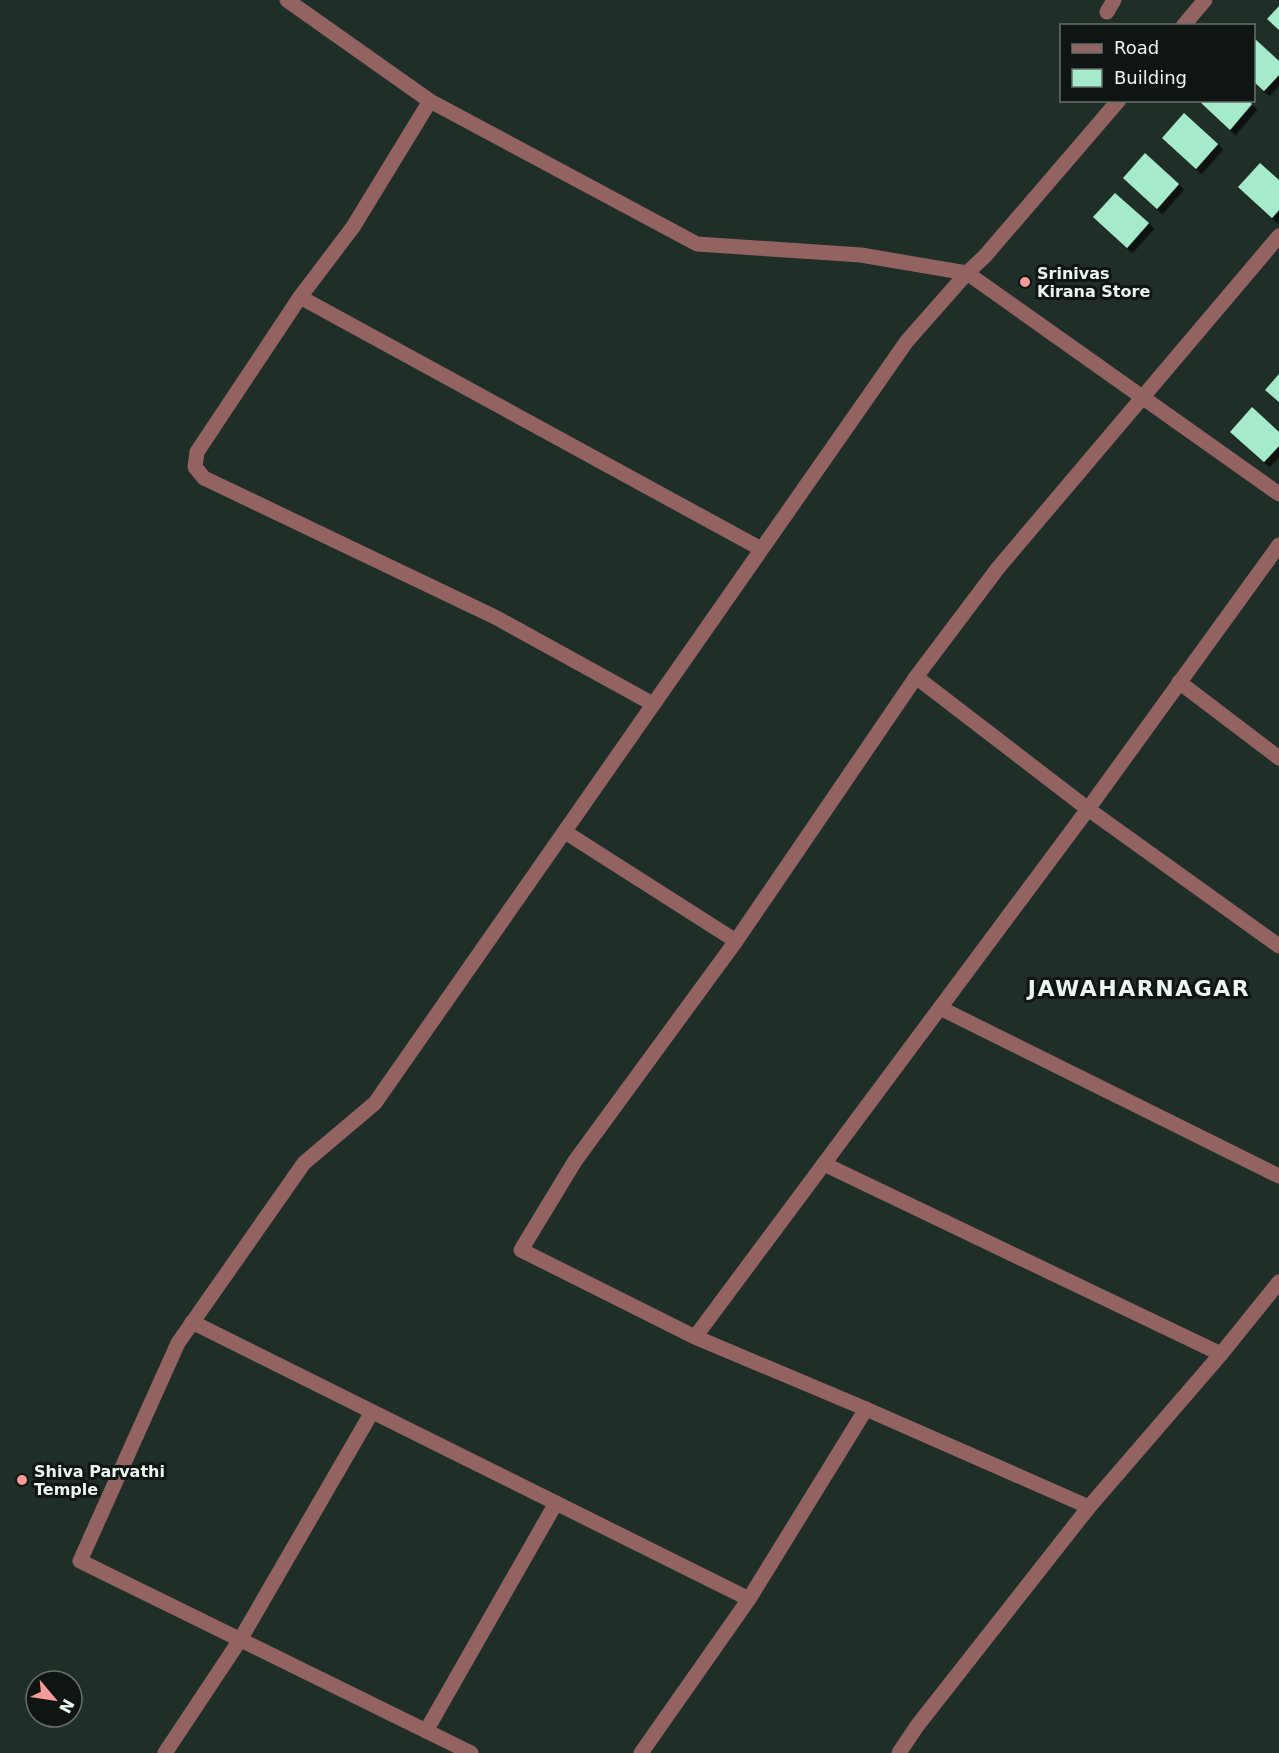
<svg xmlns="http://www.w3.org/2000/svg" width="1279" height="1753" font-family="'DejaVu Sans',sans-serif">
<defs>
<filter id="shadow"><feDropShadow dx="5.5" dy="5.5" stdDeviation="0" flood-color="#0009"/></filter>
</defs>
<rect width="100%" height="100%" fill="#202e28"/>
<g fill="#a6eacc" filter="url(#shadow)">
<polygon points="1279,6 1279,30 1267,19"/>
<polygon points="1254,38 1279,61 1279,75 1264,91 1254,82"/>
<polygon points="1198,100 1248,100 1252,104 1230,130"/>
<polygon points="1184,113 1218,144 1196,169 1162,138"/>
<polygon points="1145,153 1179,184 1157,209 1123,178"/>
<polygon points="1260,163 1279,180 1279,210 1272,218 1238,187"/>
<polygon points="1115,193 1149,223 1127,248 1093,217"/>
<polygon points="1279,374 1279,402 1265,390"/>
<polygon points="1252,407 1279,432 1279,446 1264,462 1230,432"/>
</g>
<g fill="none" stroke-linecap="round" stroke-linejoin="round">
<g stroke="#936361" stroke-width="15">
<polyline points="287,0 430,101 697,244 861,255 967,273 1279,494"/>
<polyline points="1107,12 1114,0"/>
<polyline points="1183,26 1205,0"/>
<polyline points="430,101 353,227 300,297 197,452 195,467 204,478 495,617 653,704"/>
<polyline points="300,297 761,549"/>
<polyline points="916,677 998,568 1279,236"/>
<polyline points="1179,682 1279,758"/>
<polyline points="565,832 736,941"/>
<polyline points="940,1008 1279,1176"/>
<polyline points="824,1164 1221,1354"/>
<polyline points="192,1322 749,1599"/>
<polyline points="695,1337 1088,809 1279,545"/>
<polyline points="1089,1507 866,1409 695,1337 521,1250 575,1161 736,941 916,677 1088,809 1279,946"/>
<polyline points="426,1731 556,1503"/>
<polyline points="165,1753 240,1640 372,1412"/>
<polyline points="471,1753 80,1561 178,1343 304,1163 375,1103 907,341 967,273 985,256 1119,100"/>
<polyline points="641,1753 749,1599 866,1409"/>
<polyline points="899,1753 917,1726 1089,1507 1221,1354 1279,1282"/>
</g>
</g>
<g fill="#f59b98" stroke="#0f1512" stroke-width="2">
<circle cx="1025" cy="282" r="6"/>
<circle cx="22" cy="1480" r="6"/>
</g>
<g text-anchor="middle" stroke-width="6" stroke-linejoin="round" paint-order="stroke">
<g font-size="16" font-weight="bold" fill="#ebf5f0" stroke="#0f1512" text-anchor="start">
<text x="1037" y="279">Srinivas<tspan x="1037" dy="18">Kirana Store</tspan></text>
<text x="34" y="1477">Shiva Parvathi<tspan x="34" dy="18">Temple</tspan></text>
</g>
<g font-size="22" font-weight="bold" letter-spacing="1.5" fill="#ebf5f0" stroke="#0f1512">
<text x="1139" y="996">JAWAHARNAGAR</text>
</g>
</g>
<rect x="1060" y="24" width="195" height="78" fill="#0f1512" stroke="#676f6b" stroke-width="1.5"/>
<rect x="1072" y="44" width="30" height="9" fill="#936361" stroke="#676f6b" stroke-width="1.5"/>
<text x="1114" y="54" font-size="18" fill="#ebf5f0">Road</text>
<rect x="1072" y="69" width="30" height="18" fill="#a6eacc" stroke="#676f6b" stroke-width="1.5"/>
<text x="1114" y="84" font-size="18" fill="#ebf5f0">Building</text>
<g transform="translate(54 1699) rotate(119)"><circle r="28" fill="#0f1512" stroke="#676f6b" stroke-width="1.5"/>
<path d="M0-4.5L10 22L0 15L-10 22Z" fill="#f59b98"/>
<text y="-9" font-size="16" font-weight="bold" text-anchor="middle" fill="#ebf5f0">N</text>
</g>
</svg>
